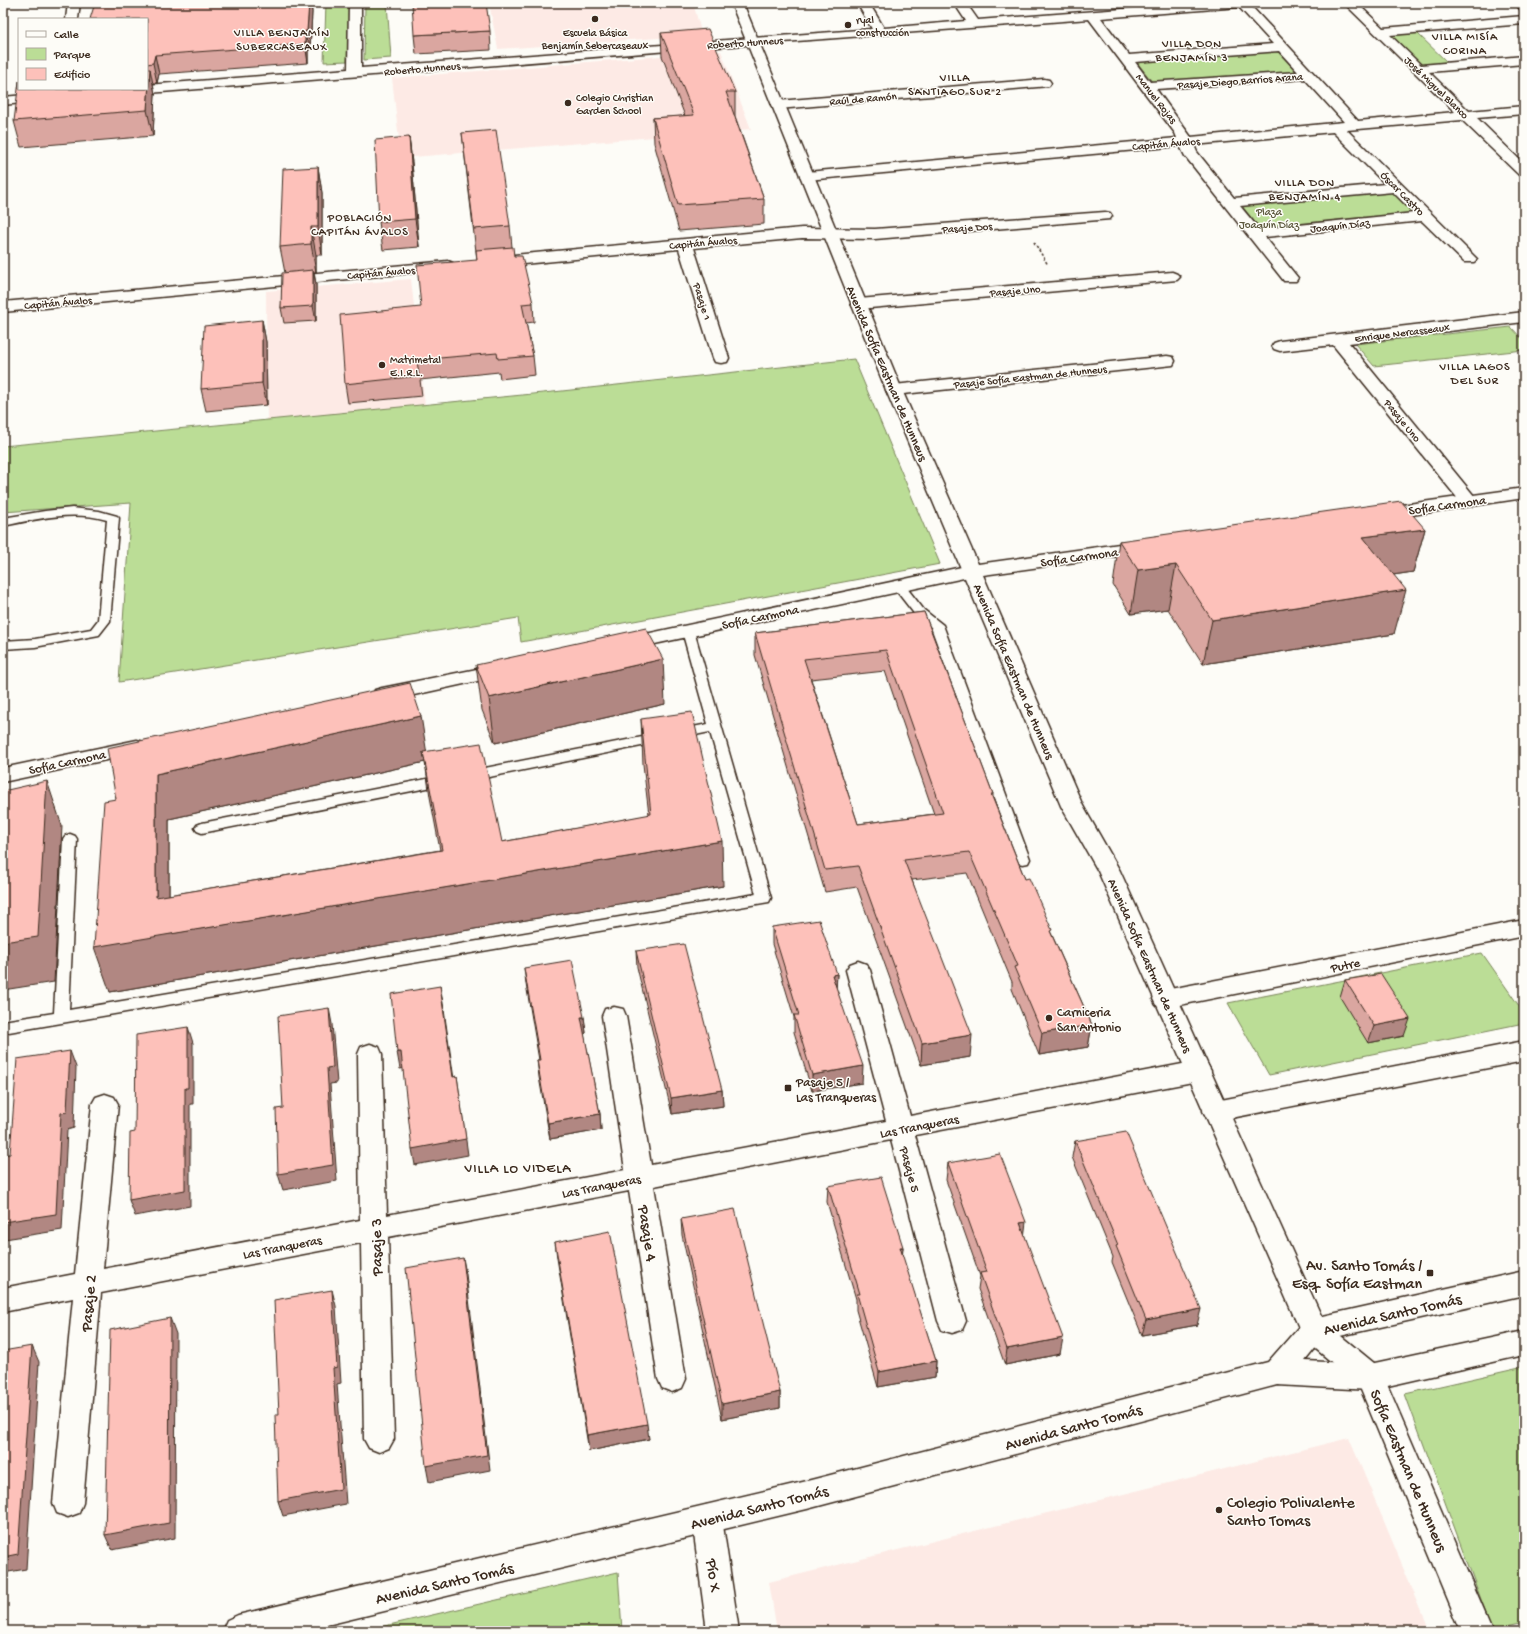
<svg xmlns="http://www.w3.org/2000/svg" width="1527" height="1634" font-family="'Gochi Hand',sans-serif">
<rect width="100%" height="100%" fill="#fdfcf7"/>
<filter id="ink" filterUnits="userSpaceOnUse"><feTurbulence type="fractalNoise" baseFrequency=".025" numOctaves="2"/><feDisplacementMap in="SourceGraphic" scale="8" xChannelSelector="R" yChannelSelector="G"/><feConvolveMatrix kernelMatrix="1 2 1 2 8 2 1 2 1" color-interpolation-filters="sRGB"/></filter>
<g filter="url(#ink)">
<g fill="#fdeae5">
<polygon points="489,3 693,3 702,35 498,49"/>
<polygon points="721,51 751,129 401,158 392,78"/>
<polygon points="411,279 425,405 267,420 266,291"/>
<polygon points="1349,1438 1430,1631 777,1631 769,1582"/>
</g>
<g fill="#bbdd96" stroke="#7b845a">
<polygon points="326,3 350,3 347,61 324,62"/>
<polygon points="365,3 387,3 391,58 364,60"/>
<polygon points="1417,33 1449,64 1419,66 1388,36"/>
<polygon points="1277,51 1298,73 1154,84 1136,61"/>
<polygon points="1394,190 1418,214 1262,231 1242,206"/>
<polygon points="1511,327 1524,341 1524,350 1374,366 1355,344"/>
<polygon points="854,359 940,564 521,642 518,618 119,682 131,503 3,512 3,446 553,392"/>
<polygon points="1482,953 1524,1013 1524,1023 1269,1075 1228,1003"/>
<polygon points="1524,1367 1524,1622 1492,1629 1405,1394"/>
<polygon points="618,1572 622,1631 363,1631"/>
</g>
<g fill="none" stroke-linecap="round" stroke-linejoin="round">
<defs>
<g id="service">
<path d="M72 508 99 511 117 516 119 518 110 621 99 635 35 647 3 649V641L35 639 91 629 98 620 107 520C72 510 37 519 3 526V518L45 511Z"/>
<polygon points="899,582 903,583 924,610 943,625 1030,859 1028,863 1023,864 1018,863 1016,859 931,627 916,616 895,589 893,586"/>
<polygon points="688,627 694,631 771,898 769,902 3,1033 3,1021 54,1013 63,839 65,836 70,834 75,836 77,839 69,1010 756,894 710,732 470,781 465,779 463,776 465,773 470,771 708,724 682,631"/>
<polygon points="447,775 452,777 454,780 452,783 202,833 197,831 195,828 197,825 202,823"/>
</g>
<g id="minor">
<polygon points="68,3 80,3 78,19 66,19"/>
<path d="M349 3H361V68L872 29 857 3H869L884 28 966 21 954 3H966L978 20 1200 3H1253L1251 6 1358 121 1455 112 1344 3H1357L1383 28 1524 16V24L1390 35 1421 65 1524 56V64L1429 72 1469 111 1524 106V114L1477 118 1524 164V176L1519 175 1462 120 1347 130 1477 259 1474 262H1464L1422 221 1265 237 1298 278 1296 281H1284L1185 156 1180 146 807 180 802 179 800 176 802 173 807 172 1177 138 1175 133 1089 19 718 47 124 95 119 94 117 91 119 89H147V85L348 69ZM1239 7 1273 44 1129 55 1101 18ZM1279 51 1298 72 1150 82 1135 62ZM1305 79 1344 122 1191 137 1156 89ZM1333 132 1385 184 1234 198 1197 152 1194 145ZM1393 192 1414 213 1259 229 1240 206Z"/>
<polygon points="1515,3 1524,3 1524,10 1520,9"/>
<polygon points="1044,79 1049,80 1051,83 1049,86 778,109 773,108 771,105 773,102 778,101"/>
<polygon points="46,93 51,94 53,97 51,100 3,105 3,97"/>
<polygon points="1105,212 1110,213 1112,216 1110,219 875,239 802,238 694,248 729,358 727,362 721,363 715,362 713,358 679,249 492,267 487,265 484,262 487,259 492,257 802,228 875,229"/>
<polygon points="448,261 453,263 456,266 453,269 3,312 3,302"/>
<polygon points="1172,272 1177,274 1180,277 1177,280 859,309 853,307 851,304 853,301 859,299"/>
<polygon points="1524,312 1524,322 1349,343 1475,497 1478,501 1475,505 1469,506 1463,505 1333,345 1280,351 1274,349 1272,346 1274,343 1280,341"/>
<polygon points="1167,356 1173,357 1175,361 1173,365 894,395 888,394 886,390 888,386 894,385"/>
<polygon points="971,565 978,567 981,571 978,575 622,651 615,649 612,645 615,641 622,639"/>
<polygon points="507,663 514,665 517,669 514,673 382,702 375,700 372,695 375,690 382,688"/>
<polygon points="137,740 144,742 148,747 144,752 3,782 3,768"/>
<polygon points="1524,920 1524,936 1165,1008 1156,1005 1153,999 1156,993 1165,990"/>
<polygon points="858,961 866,964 870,970 910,1116 1198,1061 1207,1064 1211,1071 1207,1078 1198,1081 915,1135 966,1321 962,1330 952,1333 942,1330 938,1321 891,1140 654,1186 686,1379 682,1388 672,1392 662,1388 658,1379 629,1191 388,1237 394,1439 389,1448 379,1452 369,1448 364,1439 361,1243 101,1293 83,1503 79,1513 68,1517 57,1513 53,1503 73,1298 3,1312 3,1288 75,1274 92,1104 96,1097 105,1094 114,1097 118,1104 103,1269 360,1220 358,1054 361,1047 370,1044 379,1047 382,1054 387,1215 625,1170 602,1016 605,1009 614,1007 623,1009 626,1016 651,1165 886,1121 846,970 850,964"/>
<polygon points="1524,1041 1524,1061 1216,1121 1207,1118 1203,1111 1207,1104 1216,1101"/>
<polygon points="707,1505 718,1509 722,1519 739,1631 707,1631 692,1519 696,1509"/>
</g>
<g id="tertiary">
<polygon points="731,3 743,3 902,390 978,564 1148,540 1155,542 1157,546 1155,550 1148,552 983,575 1083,806 1120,871 1324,1322 1380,1368 1493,1631 1461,1631 1359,1385 1304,1339 1300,1330 1098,871 1061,806 886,390"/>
<polygon points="1524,488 1524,498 1379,520 1373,518 1370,514 1373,510 1379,508"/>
</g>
<polygon id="secondary" points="1524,1271 1524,1295 1322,1340 1305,1361 1370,1364 1524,1331 1524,1355 1370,1390 1277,1385 807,1509 302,1631 222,1631 227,1620 238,1615 807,1481 1268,1362 1304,1321 1314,1318"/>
</defs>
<use href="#service" stroke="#3b2a1e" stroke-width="3"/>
<use href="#minor" stroke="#3b2a1e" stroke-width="3"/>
<use href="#tertiary" stroke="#3b2a1e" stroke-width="3"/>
<use href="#secondary" stroke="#3b2a1e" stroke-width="3"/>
<polyline stroke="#3b2a1e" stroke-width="1.5" stroke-dasharray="2.5 2" stroke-linecap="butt" points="1034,242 1048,265"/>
<use href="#service" fill="#fdfcf7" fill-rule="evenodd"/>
<use href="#minor" fill="#fdfcf7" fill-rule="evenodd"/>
<use href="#tertiary" fill="#fdfcf7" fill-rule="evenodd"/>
<use href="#secondary" fill="#fdfcf7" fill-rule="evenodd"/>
</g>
<g fill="#daa6a0" stroke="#3b2a1e" fill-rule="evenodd">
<polygon points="95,3 311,3 312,12 310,50 308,50 308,63 159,74 157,83 153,83 155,94 153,136 21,147 14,121 147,89 147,19"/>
<polygon points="490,31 491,50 416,54 414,35"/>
<polygon points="661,33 735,92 735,116 764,199 764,224 679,231 654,143 653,118 685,116 662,56"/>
<polygon points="462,133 510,226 512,247 514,256 533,303 534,322 526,323 533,356 535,375 500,379 499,372 420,380 422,396 348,403 345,384 421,307 477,260"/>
<polygon points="409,137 412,163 419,247 383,250 379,222"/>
<polygon points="318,167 322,193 322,255 316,255 316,272 314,272 316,284 316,321 284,323 281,308 285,273 280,247"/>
<polygon points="262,320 266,342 267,405 206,411 201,389"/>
<polygon points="1425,529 1413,572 1393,575 1394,634 1203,664 1168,609 1131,614 1113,585 1119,541"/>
<path d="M924 612 993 794V798L1025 879 1052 935 1092 1025 1088 1047 1039 1055 1012 989V982L967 873 912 880 970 1057 921 1065 857 887 825 892 755 655V633ZM885 671 934 814 858 824 811 679Z"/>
<polygon points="476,665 665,704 495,743 482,710"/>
<path d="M641 719 723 886 110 992 116 799 427 752 502 842 649 815 643 764ZM425 762 430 797 440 850 169 895V819Z"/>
<polygon points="772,927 837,974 836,987 862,1083 812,1091 794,1032 794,1017 772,944"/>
<polygon points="636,951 722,1090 723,1106 672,1114 637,967"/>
<polygon points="524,968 584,1017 586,1033 584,1034 600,1114 601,1130 550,1139 539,1077 537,1060 539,1060 526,984"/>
<polygon points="1345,980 1404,1036 1368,1043 1340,997"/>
<polygon points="1075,1141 1197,1325 1142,1335 1112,1262 1113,1257 1072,1157"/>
<polygon points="948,1163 1024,1234 1060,1354 1005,1365 978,1289 980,1276 946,1180"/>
<polygon points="828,1186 903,1247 902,1256 936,1361 935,1377 878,1387 856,1310 856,1299 827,1202"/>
<polygon points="681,1219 780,1392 780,1408 722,1419 682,1235"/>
<polygon points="555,1242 649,1439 589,1451 557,1258"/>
</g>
<g fill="#b18782" stroke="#3b2a1e">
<polygon points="309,3 311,3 312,12 310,50 307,31"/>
<polygon points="305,31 308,50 308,63 305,44"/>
<polygon points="155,55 159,74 157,83 153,63"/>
<polygon points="150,69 155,94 153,136 147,110"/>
<polygon points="409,137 412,163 419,247 415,219"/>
<polygon points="318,167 322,193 322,255 318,227"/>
<polygon points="311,227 316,255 316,272 311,244"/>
<polygon points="313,270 316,284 316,321 313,306"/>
<polygon points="262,320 266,342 267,405 262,383"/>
<polygon points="1425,529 1413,572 1353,581 1363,537"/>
<polygon points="1176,565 1168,609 1131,614 1138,570"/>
<polygon points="1406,590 1394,634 1203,664 1212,620"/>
<polygon points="663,659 665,704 495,743 489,698"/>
<polygon points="421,716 428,761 423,752 425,762 169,819 169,934 722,841 723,886 110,992 94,947 156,897 156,774"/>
<polygon points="47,781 62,826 54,982 3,990 3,942"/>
<polygon points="837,974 836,990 832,975"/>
<polygon points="440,986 443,1003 456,1093 453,1077"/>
<polygon points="329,1008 332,1024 337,1083 330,1084 337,1181 283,1190 278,1174 327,1068"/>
<polygon points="581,1017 584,1017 586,1033 582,1034"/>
<polygon points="1410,1019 1404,1036 1368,1043 1374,1026"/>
<polygon points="1092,1025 1088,1047 1039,1055 1042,1033"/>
<polygon points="188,1027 193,1043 193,1104 190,1104 190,1206 135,1216 129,1200 185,1088"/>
<polygon points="972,1035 970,1057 921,1065 922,1043"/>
<polygon points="70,1051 76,1067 74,1128 67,1130 62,1230 5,1239 3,1234 3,1222 61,1113"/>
<polygon points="397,1052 401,1052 405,1068 400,1069"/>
<polygon points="863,1066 862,1083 812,1091 812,1075"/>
<polygon points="457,1076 468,1155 415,1165 412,1149"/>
<polygon points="722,1090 723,1106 672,1114 671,1098"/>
<polygon points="600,1114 601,1130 550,1139 548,1123"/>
<polygon points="1026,1222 1024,1238 1020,1223"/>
<polygon points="900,1247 903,1247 902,1263"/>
<polygon points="463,1258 466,1274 490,1470 429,1482 426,1466"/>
<polygon points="332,1290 336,1306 341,1383 337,1384 346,1504 283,1516 278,1501 333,1368"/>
<polygon points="1201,1309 1197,1325 1142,1335 1146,1320"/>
<polygon points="170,1318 176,1334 175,1538 112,1550 105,1535"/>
<polygon points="1063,1338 1060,1354 1005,1365 1007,1349"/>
<polygon points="32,1346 39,1362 26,1569 3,1573 3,1557"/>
<polygon points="936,1361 935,1377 878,1387 879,1372"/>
<polygon points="780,1392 780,1408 722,1419 722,1404"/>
<polygon points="647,1424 649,1439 589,1451 587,1435"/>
</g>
<g fill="#fdc1ba" stroke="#3b2a1e" fill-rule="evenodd">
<polygon points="95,3 309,3 307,31 305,31 305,44 155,55 153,63 147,64 147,19 90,19"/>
<polygon points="412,3 486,3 490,31 414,35"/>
<polygon points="708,29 735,92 726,92 764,199 678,205 653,118 694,115 661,33"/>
<polygon points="147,69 150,69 147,110 14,121 19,81 19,89 147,89"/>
<polygon points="496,130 510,226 474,229 462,133"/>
<polygon points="409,137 415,219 379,222 375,140"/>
<polygon points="318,167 318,227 311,227 311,244 280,247 283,169"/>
<polygon points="513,247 514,256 522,256 533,303 522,304 533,356 498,359 497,353 417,360 419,376 345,384 340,315 421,307 417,265 477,260 476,250"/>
<polygon points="313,270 313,306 281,308 282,273"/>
<polygon points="262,320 262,383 201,389 204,326"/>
<polygon points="1401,501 1425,529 1363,537 1406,590 1212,620 1176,565 1138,570 1119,541"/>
<path d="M924 612 993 794H991L1025 879 1029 878 1052 930 1050 931 1092 1025 1042 1033 1014 967 1018 966 969 852 904 860 972 1035 922 1043 858 866 825 870 755 633ZM886 650 943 813 858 824 804 659Z"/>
<polygon points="646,628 663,659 489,698 476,665"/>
<polygon points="410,683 421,716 156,774 156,897 442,850 423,752 481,743 502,842 651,814 641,719 692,712 722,841 94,947 104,801 116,799 107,748"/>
<polygon points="47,781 38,937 3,942 3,791"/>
<polygon points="819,920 837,974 832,975 863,1066 812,1075 794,1015 799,1015 772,927"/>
<polygon points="684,944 722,1090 671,1098 636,951"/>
<polygon points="572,960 584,1017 581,1017 600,1114 548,1123 537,1060 540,1060 524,968"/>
<polygon points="1381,974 1410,1019 1374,1026 1345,980"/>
<polygon points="440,986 453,1077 457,1076 466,1139 412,1149 401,1052 397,1052 391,994"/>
<polygon points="329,1008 333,1067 327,1068 333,1165 278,1174 276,1109 283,1108 278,1016"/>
<polygon points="188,1027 188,1088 185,1088 185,1190 129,1200 130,1133 135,1132 136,1035"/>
<polygon points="70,1051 67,1112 61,1113 56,1214 3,1222 3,1155 10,1154 17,1059"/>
<polygon points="1126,1132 1201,1309 1146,1320 1116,1246 1118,1245 1075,1141"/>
<polygon points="1000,1154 1026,1222 1020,1223 1063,1338 1007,1349 980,1273 987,1272 948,1163"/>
<polygon points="881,1177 903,1247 900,1247 936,1361 879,1372 857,1294 860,1294 828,1186"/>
<polygon points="735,1209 780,1392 722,1404 681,1219"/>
<polygon points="610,1231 647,1424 587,1435 555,1242"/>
<polygon points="463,1258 487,1455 426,1466 406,1268"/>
<polygon points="332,1290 337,1367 333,1368 341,1489 278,1501 275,1415 279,1415 274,1300"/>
<polygon points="170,1318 169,1523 105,1535 110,1330"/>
<polygon points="32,1346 18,1554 3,1557 3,1351"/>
</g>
</g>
<g fill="#3b2a1e" stroke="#fdfcf7" stroke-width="1.5">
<circle cx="595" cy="19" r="4"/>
<circle cx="848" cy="25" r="4"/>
<circle cx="568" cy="103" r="4"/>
<circle cx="382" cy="365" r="4"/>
<circle cx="1049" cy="1018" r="4"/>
<rect x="784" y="1084" width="8" height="8" rx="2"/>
<rect x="1426" y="1269" width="8" height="8" rx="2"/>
<circle cx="1219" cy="1510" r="4"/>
</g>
<g text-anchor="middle" stroke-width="3" stroke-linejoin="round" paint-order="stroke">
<g font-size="11" fill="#3b2a1e" stroke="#fdfcf7" text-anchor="start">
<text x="856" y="23">ryal<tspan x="856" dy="13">construcción</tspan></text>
<text x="595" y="36" text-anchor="middle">Escuela Básica<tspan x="595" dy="13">Benjamín Sebercaseaux</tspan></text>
<text x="576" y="101">Colegio Christian<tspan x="576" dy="13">Garden School</tspan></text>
<text x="390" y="363">Matrimetal<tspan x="390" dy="13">E.I.R.L.</tspan></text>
</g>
<g font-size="11" fill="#3b2a1e" stroke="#fdfcf7">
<text transform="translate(745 42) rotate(-4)" y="4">Roberto Hunneus</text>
<text transform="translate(422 68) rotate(-5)" y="4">Roberto Hunneus</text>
<text transform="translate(1240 80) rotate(-4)" y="4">Pasaje Diego Barrios Arana</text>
<text transform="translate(1437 87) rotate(44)" y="4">José Miguel Blanco</text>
<text transform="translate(863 98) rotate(-5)" y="4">Raúl de Ramón</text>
<text transform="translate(1157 98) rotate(52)" y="4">Manuel Rojas</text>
<text transform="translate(1166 143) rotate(-5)" y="4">Capitán Ávalos</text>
<text transform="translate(1403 193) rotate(45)" y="4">Óscar Castro</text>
<text transform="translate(1340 225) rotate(-6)" y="4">Joaquín Díaz</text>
<text transform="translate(967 227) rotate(-4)" y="4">Pasaje Dos</text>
<text transform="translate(703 242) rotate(-5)" y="4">Capitán Ávalos</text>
<text transform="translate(381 272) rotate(-5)" y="4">Capitán Ávalos</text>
<text transform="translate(1015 290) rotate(-5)" y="4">Pasaje Uno</text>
<text transform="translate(703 301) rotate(73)" y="4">Pasaje 1</text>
<text transform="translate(58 302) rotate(-5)" y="4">Capitán Ávalos</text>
<text transform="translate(1402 332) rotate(-7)" y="4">Enrique Nercasseaux</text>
<text transform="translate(1030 376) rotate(-6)" y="4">Pasaje Sofía Eastman de Hunneus</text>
<text transform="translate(1403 420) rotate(51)" y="4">Pasaje Uno</text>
</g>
<g font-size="11" fill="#5b573c" stroke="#fdfcf7">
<text x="1269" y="215">Plaza<tspan x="1269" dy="13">Joaquín Díaz</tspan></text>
</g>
<g font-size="12" letter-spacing="1" fill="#3b2a1e" stroke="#fdfcf7">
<text x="282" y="36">VILLA BENJAMÍN<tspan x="282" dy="14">SUBERCASEAUX</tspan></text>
<text x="1465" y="40">VILLA MISÍA<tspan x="1465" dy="14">CORINA</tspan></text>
<text x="1192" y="47">VILLA DON<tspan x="1192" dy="14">BENJAMÍN 3</tspan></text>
<text x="955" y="81">VILLA<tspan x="955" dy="14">SANTIAGO SUR 2</tspan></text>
<text x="1305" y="186">VILLA DON<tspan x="1305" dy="14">BENJAMÍN 4</tspan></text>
<text x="360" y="221">POBLACIÓN<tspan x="360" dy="14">CAPITÁN ÁVALOS</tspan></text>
<text x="1475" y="370">VILLA LAGOS<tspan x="1475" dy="14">DEL SUR</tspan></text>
</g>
<g font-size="13" fill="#3b2a1e" stroke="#fdfcf7">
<text transform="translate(888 373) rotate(67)" y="5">Avenida Sofía Eastman de Hunneus</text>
<text transform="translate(1447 504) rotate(-8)" y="5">Sofía Carmona</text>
<text transform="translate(1079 556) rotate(-8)" y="5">Sofía Carmona</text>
<text transform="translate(760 616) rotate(-12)" y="5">Sofía Carmona</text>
<text transform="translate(1015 671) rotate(67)" y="5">Avenida Sofía Eastman de Hunneus</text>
<text transform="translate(67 761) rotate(-12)" y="5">Sofía Carmona</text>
<text transform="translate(1345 964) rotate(-12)" y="5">Putre</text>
<text transform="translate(1151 965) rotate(66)" y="5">Avenida Sofía Eastman de Hunneus</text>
<text transform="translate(919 1125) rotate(-11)" y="5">Las Tranqueras</text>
<text transform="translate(911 1169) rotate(75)" y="5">Pasaje 5</text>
<text transform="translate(601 1185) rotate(-11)" y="5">Las Tranqueras</text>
<text transform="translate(282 1246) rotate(-11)" y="5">Las Tranqueras</text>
</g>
<g font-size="13" fill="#3b2a1e" stroke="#fdfcf7" text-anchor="start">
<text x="1057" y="1016">Carniceria<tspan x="1057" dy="15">San Antonio</tspan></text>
<text x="796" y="1086">Pasaje 5 /<tspan x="796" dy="15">Las Tranqueras</tspan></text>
</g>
<g font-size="14" letter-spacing="1" fill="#3b2a1e" stroke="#fdfcf7">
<text x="518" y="1172">VILLA LO VIDELA</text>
</g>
<g font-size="16" fill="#3b2a1e" stroke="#fdfcf7">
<text transform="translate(649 1233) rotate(81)" y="6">Pasaje 4</text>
<text transform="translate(375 1247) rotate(-91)" y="6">Pasaje 3</text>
<text transform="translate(87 1303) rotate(-85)" y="6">Pasaje 2</text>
<text transform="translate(1392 1313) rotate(-13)" y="6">Avenida Santo Tomás</text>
<text transform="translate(1073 1426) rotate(-15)" y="6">Avenida Santo Tomás</text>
<text transform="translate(1410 1470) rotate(67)" y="6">Sofía Eastman de Hunneus</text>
<text transform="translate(759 1506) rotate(-14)" y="6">Avenida Santo Tomás</text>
<text transform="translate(715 1575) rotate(82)" y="6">Pío X</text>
<text transform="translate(444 1582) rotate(-13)" y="6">Avenida Santo Tomás</text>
</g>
<g font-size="16" fill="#3b2a1e" stroke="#fdfcf7" text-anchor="end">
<text x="1422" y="1270">Av. Santo Tomás /<tspan x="1422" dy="18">Esq. Sofía Eastman</tspan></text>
<text x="1227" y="1507" text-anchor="start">Colegio Polivalente<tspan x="1227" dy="18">Santo Tomas</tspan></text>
</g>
</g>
<rect width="1527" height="1634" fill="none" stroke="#fdfcf7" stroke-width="16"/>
<rect x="8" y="8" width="1511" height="1618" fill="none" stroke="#3b2a1e" stroke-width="1.5" filter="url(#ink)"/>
<rect x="18" y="18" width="130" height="72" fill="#fdfcf7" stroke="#afa8a0"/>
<rect x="26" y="31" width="20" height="6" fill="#fdfcf7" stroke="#afa8a0"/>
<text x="54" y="38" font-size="12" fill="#3b2a1e">Calle</text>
<rect x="26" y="48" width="20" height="12" fill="#bbdd96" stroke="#afa8a0"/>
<text x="54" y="58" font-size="12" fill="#3b2a1e">Parque</text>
<rect x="26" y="68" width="20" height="12" fill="#fdc1ba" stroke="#afa8a0"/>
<text x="54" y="78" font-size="12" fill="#3b2a1e">Edificio</text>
</svg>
